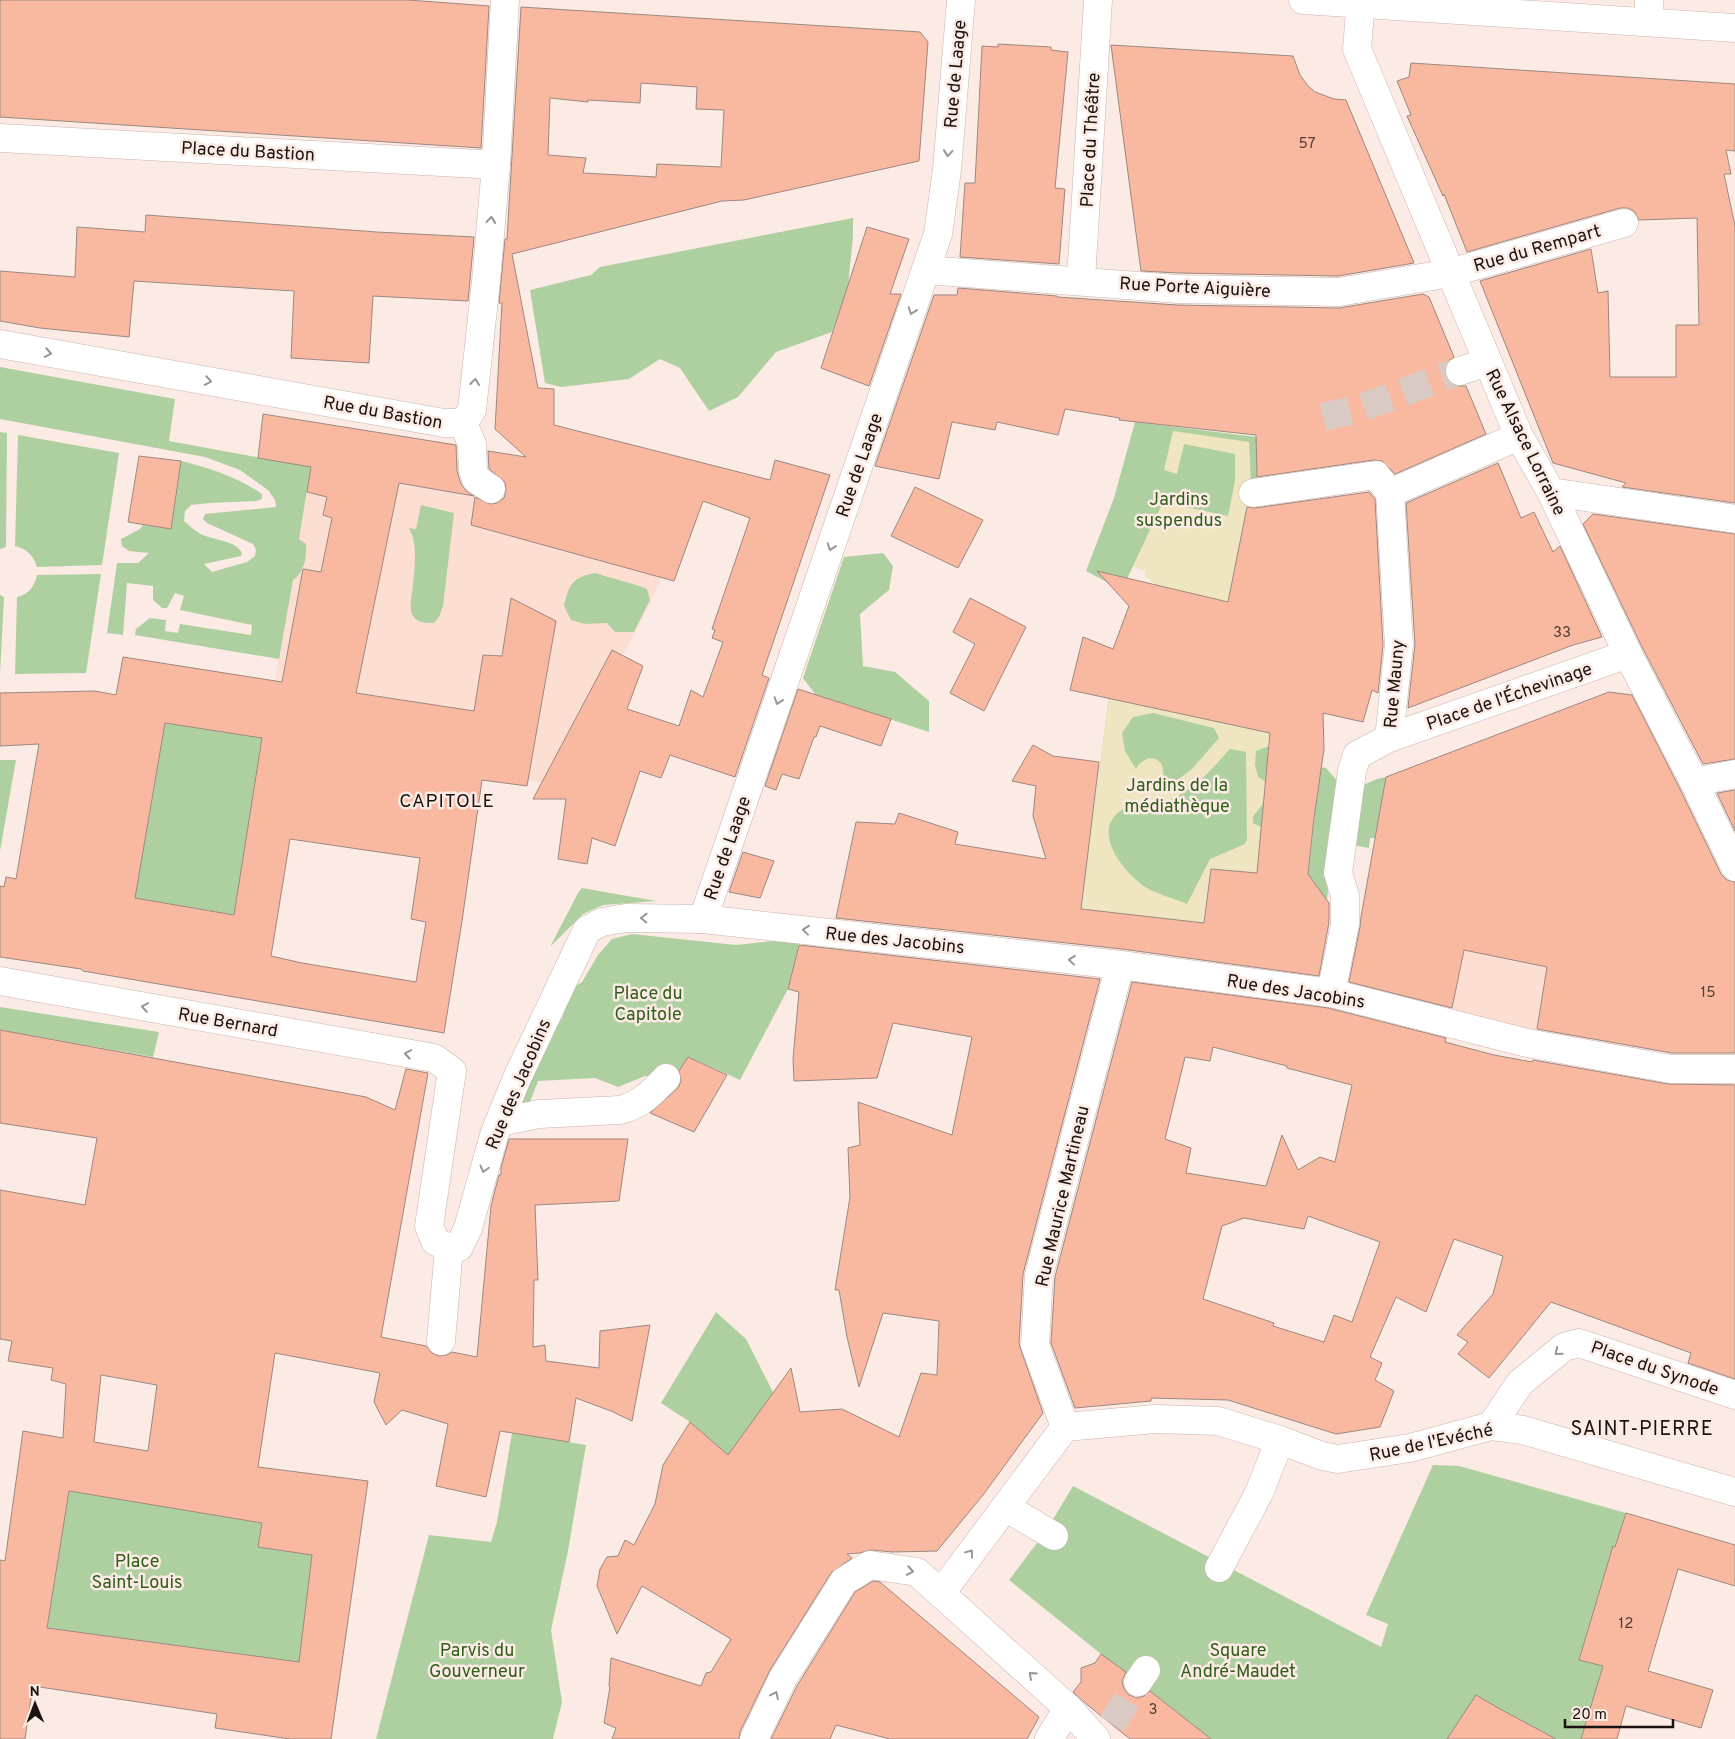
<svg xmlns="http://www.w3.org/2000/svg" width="1735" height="1739" font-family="Overpass,sans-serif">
<rect width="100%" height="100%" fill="#fceae4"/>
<g fill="#fcded2">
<polygon points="263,414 457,446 460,494 475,497 476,493 528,504 662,578 559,784 521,780 520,785 482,780 470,866 420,858 289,683 275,680 311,468 258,458"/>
<polygon points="1445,821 1560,880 1537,1032 1451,1013 1462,956"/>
</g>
<g fill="#aed0a1">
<polygon points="853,218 853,237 848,286 832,332 776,352 738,397 709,411 680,368 660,359 629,379 561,387 545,383 530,290 591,275 600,267"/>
<path d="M0 367 175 399 169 441 311 467 299 539 306 544C307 557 304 573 293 580L279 659 135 635 136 629 150 618 166 620 165 631 178 633 180 624 251 635 252 625 180 610 184 596 175 593 167 608H162L153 600V586L127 583 123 635 107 633 117 563H138L149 553 129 551 122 546 121 539 140 529 143 525 171 529 181 461C210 468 237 477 262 494V499L256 501 210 503 191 505 185 511 184 521C189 525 194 530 199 533 212 541 235 539 242 553L241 556 204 564 212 572 247 562 255 556 256 550 253 544 207 523 203 519 205 514 276 507 275 500 268 490 240 470 205 457 0 419Z"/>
<polygon points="1135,422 1257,437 1257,488 1249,499 1228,602 1145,576 1146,571 1133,566 1122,590 1086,571 1114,498"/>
<polygon points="0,432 7,433 6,547 0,549"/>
<path d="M18 435 119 453 102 565 37 567C33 555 27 549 15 546Z"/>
<path d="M421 505 454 513 443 606 439 617 434 623C426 623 417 623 413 616 409 609 411 600 412 593 414 572 419 546 409 528L416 529Z"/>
<polygon points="883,553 893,566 889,590 860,614 863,666 895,672 929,701 929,732 816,695 803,678 844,557"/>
<path d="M595 573C612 579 630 582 647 589L650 600 634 632H615L607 623 585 624 571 620 564 606C569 585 572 577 595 573Z"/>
<path d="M101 574 86 673 15 674 17 597C29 594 34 587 37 575Z"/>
<polygon points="0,595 4,597 0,675"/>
<polygon points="1109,697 1270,733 1257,873 1211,870 1204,923 1081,909"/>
<polygon points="165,723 262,738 234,915 135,898"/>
<polygon points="0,760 16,760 0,851"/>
<polygon points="1320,767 1326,768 1340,784 1327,899 1316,906 1305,905"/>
<polygon points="1386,777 1375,838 1370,838 1369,848 1353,845 1361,786 1377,779"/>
<polygon points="582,888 656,901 603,905 583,914 550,947 578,893"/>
<polygon points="632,934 736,945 800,938 788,989 740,1080 689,1057 677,1074 645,1076 618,1087 595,1078 538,1081 530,1102 520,1102 537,1062 563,1016 565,992 582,982 598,955 612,939"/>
<polygon points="0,1007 159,1032 153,1057 0,1030"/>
<polygon points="716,1312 746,1339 777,1400 707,1481 702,1432 690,1422 661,1403"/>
<polygon points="512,1433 586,1445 568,1551 551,1630 562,1702 553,1739 376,1739 429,1535 491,1542 497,1522"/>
<polygon points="1433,1465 1459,1466 1626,1513 1615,1547 1613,1547 1579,1659 1603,1666 1581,1739 1556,1739 1500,1709 1447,1739 1211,1739 1101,1654 1009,1580 1046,1531 1073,1486 1381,1647 1388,1624 1366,1615"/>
<polygon points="69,1491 262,1523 259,1547 312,1555 299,1662 47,1628"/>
</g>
<g fill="#efe5c0" fill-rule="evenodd">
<polygon points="1173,431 1249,442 1251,482 1249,499 1228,602 1158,586 1145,576 1146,571 1133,566 1163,502 1228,516 1235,481 1235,454 1184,444 1177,474 1164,470"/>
<path d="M1109 697 1270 733 1269 746 1256 751 1255 765 1258 777 1266 782 1264 803 1253 816V823L1261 827 1257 873 1211 870 1204 923 1081 909ZM1153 713 1214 728 1219 738 1192 769 1173 783 1163 776C1166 756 1145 752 1136 769L1125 751 1122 733 1133 717ZM1230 749 1246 752 1247 838 1245 844 1210 859 1187 904C1176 899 1154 893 1145 887 1122 871 1088 828 1125 808 1137 801 1150 807 1162 803 1171 801 1181 794 1189 789 1203 780 1218 762 1230 749Z"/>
</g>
<g fill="#f9b9a1" stroke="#9c8881" fill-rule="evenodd">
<polygon points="0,0 408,0 489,6 481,148 0,117"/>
<path d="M521 7 920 32 928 42 919 161 744 200 722 201 512 254 538 388 554 389V425L770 480 775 460 830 475 762 675 769 678 735 777 670 755 661 778 640 771 615 846 592 838 587 864 558 859 566 799H533L612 650 643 666 627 709 679 726 691 690 703 697 723 642 712 638 715 630 712 629 750 518 703 501 674 581 471 525 475 497 490 504 497 503 504 498 506 490 505 482 489 469 488 451 526 457 495 429 502 303H499L505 239H507ZM641 83 697 87 696 109 724 110 721 167 657 164 656 177 583 173 586 158 548 155 550 98 588 102V100L640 103Z"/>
<polygon points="998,44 1051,47 1051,50 1068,52 1055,188 1065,189 1059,264 960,257 965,183 975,183 982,46 998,47"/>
<polygon points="1111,45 1293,56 1300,75 1308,86 1315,92 1334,99 1346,100 1414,263 1338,276 1179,273 1141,271"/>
<polygon points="1411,63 1735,84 1735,151 1726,150 1731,174 1724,174 1735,226 1735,503 1622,487 1626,483 1553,463 1480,281 1591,249 1598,293 1608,291 1610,377 1676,377 1676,325 1699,325 1697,218 1639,220 1634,211 1628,208 1620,208 1467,252 1444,194 1443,196 1407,116 1411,115 1397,81 1409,77"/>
<polygon points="146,215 377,232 474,237 468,301 373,296 369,363 291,358 294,291 134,281 129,337 40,328 0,321 0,271 75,277 77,227 145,232"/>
<polygon points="867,227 909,239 890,294 901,294 869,386 821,368"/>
<polygon points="958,288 1057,296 1057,297 1177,305 1339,308 1423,294 1429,297 1454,357 1448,361 1445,367 1445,376 1450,383 1456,386 1466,386 1486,434 1395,474 1382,461 1374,460 1257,477 1256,435 1119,420 1120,418 1065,409 1058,435 997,422 995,430 952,422 939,479 875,466 934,295 957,295"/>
<path d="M263 414 456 445 457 471 461 484 467 492 474 496 399 483 356 693 474 711 483 655 502 656 511 598 556 621 527 786 482 780 462 921 444 1033 83 971 81 969 0 957V886L4 887 6 877 16 879 39 744 0 746V693L95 691 116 695 123 657 282 682 303 569 321 572 332 518 323 515 327 497 307 492 311 467 258 458ZM165 723 262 738 234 915 135 898ZM290 839 420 858 411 919 426 922 416 982 302 963 271 956Z"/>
<polygon points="139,456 181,461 171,529 128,522"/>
<polygon points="1498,463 1521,518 1534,512 1553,552 1560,546 1602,637 1573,645 1408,708 1415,644 1406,503"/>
<polygon points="915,487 983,520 958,568 891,536"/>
<polygon points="1369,492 1375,499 1383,645 1378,693 1372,690 1363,722 1323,713 1324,749 1314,818 1308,874 1329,903 1329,922 1319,976 1122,949 836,918 856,822 895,824 899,813 958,832 955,844 1046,859 1033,816 1036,786 1012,781 1033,745 1053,756 1099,762 1081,909 1204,923 1211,869 1257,873 1270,733 1070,690 1083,637 1113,649 1129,606 1097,571 1228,602 1247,507 1255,508"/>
<polygon points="1593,514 1735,534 1735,759 1703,764 1642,647 1583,524"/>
<polygon points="970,598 1026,627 984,711 950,693 975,644 953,632"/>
<polygon points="798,689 891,719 881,746 820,726 816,737 814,737 799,779 782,774 776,790 765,786"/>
<polygon points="1609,692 1632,695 1680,789 1721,874 1727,880 1735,882 1735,1053 1672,1053 1537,1029 1547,967 1464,950 1452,1008 1349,982 1360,927 1361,917 1386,777"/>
<polygon points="1735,790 1735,831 1717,793"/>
<polygon points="743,852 774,861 760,898 729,892"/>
<polygon points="799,945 1100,979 1023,1274 1019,1344 1043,1413 983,1495 937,1551 892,1552 872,1550 859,1553 847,1554 852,1558 831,1573 770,1670 740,1732 739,1739 612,1739 616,1728 604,1723 610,1687 609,1686 611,1658 701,1686 706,1673 711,1672 731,1639 642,1586 617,1634 597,1586 600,1569 607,1557 618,1556 625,1540 634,1545 655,1504 663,1465 690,1422 728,1455 791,1368 800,1412 842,1409 899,1437 921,1373 937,1375 939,1321 883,1313 859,1387 847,1337 839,1290 835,1290 850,1197 848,1148 860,1145 858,1102 952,1135 972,1037 893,1023 877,1078 794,1081 793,1059 799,992 788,989"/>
<path d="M1132 982 1328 1008 1446 1038 1445 1042 1494 1055 1532 1062 1533 1060 1668 1084 1735 1085V1379L1688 1363 1691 1353 1551 1302 1489 1378 1458 1354 1468 1342 1457 1335 1493 1294 1503 1256 1454 1239 1426 1312 1396 1297 1370 1357 1382 1363 1375 1380 1394 1391 1380 1427 1336 1434 1228 1400 1151 1398V1401L1075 1408 1051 1343 1055 1277ZM1213 1047 1287 1066V1068L1352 1085 1335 1162 1320 1157 1298 1170 1282 1135 1266 1186 1186 1173 1191 1148 1165 1139 1185 1057 1210 1061ZM1308 1216 1380 1242 1352 1322 1334 1315 1324 1342 1273 1326 1274 1323 1203 1299 1222 1226 1244 1218 1304 1229Z"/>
<path d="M0 1030 366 1097 395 1110 406 1069 428 1073 381 1337 426 1346 432 1353 439 1356 447 1355 452 1352 477 1357 491 1206 499 1175H501V1168L509 1139H628L619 1201 535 1205 538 1280H534L533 1347 545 1345 546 1361 599 1368 600 1331 650 1325 632 1421 611 1411 576 1398 569 1442 500 1431 486 1497 436 1486 448 1424 402 1410 386 1425 374 1402 380 1373 275 1353 258 1467 368 1481 331 1739H290L215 1728 217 1714 33 1686 25 1739H0V1560L5 1561 23 1431 63 1438 66 1384 51 1380 53 1368 8 1361 12 1341 0 1339V1190L85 1205 97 1138 0 1123ZM101 1375 157 1385 148 1451 94 1442ZM69 1491 262 1523 258 1547 312 1555 299 1662 47 1628Z"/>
<polygon points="688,1057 727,1075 694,1132 650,1113 678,1088 681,1081 679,1071"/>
<polygon points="1626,1513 1735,1545 1735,1586 1678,1569 1648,1671 1713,1690 1701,1728 1626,1706 1617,1739 1581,1739 1603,1666 1579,1660 1613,1546 1615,1547"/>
<polygon points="873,1581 880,1582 1039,1717 1027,1739 890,1739 836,1725 830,1739 771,1739 797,1686 855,1592"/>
<polygon points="1101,1654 1126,1672 1122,1681 1124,1689 1129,1695 1137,1698 1144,1696 1150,1691 1211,1739 1130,1739 1084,1702 1073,1692 1081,1682 1081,1668 1095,1663"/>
<polygon points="1476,1695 1500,1709 1556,1739 1447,1739"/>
</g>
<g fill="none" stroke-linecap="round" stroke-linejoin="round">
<g stroke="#dacac4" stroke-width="28" stroke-dasharray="28 14" stroke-linecap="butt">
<polyline points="1323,417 1358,409 1460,371"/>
<polyline points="1112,1724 1138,1682"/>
</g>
<defs>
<g id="minor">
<polyline points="1361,0 1357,49 1519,436 1551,492 1628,654 1694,782 1735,867"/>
<polyline points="1649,0 1649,22"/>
<polyline points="0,138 496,165"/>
<polyline points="939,271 1178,289 1339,292 1450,273 1624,223"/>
<polyline points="1081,280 1098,0"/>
<polyline points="0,344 444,423 463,423 472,410 486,281 496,165 505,0"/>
<polyline points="1460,371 1488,362"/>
<polyline points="463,423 472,444 473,470 476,479 491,489"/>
<polyline points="1551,492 1735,519"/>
<polyline points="1253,493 1376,475 1390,493"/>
<polyline points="1389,738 1399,645 1390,493 1519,436"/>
<polyline points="1694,782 1735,774"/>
<polyline points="703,919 938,234 947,170 961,0"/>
<polyline points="0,981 434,1058 452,1071 429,1226 435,1241 449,1248 459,1247 468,1228 495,1132 517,1078 587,930 602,922 626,918 703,919 1120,965 1331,993 1527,1043 1671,1069 1735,1069"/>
<polyline points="1331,993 1345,924 1345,896 1338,873 1352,771 1357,755 1389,738 1628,654"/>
<path d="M499 1122 539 1114 620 1110C640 1105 652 1093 666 1078"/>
<polyline points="441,1341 449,1248"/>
<polyline points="1491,1426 1520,1383 1564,1347 1579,1343 1735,1395"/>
<polyline points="1065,1427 1155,1419 1218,1421 1280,1440 1322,1456 1338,1459 1410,1448 1491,1426 1523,1430 1735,1492"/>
<polyline points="1065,1427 1035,1345 1039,1275 1120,965"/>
<polyline points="1005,1507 1054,1536"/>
<polyline points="1219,1568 1259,1493 1280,1440"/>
<polyline points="941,1593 1065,1427"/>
<polyline points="1138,1682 1146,1670"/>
<polyline points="754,1739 783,1678 844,1581 870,1565 917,1572 1068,1708 1096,1739"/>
<polyline points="1049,1739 1068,1708"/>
</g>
<polyline id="major" points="1303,0 1735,28"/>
</defs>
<use href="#minor" stroke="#c9b4ac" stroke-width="29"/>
<use href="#major" stroke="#c9b4ac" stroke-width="29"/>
<use href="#minor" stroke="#fff" stroke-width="28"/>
<use href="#major" stroke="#fff" stroke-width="28"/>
</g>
<defs><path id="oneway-chevron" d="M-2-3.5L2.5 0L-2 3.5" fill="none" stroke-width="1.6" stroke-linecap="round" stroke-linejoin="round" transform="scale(1.25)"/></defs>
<g stroke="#989593">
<use href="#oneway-chevron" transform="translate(948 153) rotate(95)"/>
<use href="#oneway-chevron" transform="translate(491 220) rotate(-85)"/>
<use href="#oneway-chevron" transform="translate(912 311) rotate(109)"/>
<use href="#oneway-chevron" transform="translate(48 353) rotate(10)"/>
<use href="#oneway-chevron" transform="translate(208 381) rotate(10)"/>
<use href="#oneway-chevron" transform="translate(475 382) rotate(-83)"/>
<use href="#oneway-chevron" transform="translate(831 547) rotate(109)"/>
<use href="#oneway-chevron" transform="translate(778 701) rotate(109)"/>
<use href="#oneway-chevron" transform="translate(644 918) rotate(-179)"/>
<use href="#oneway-chevron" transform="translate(806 930) rotate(-174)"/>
<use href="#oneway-chevron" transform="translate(1072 960) rotate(-174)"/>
<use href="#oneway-chevron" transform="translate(145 1007) rotate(-170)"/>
<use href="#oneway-chevron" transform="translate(408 1054) rotate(-170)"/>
<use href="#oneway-chevron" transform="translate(484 1169) rotate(105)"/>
<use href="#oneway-chevron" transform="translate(1558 1352) rotate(141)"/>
<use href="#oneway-chevron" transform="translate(970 1553) rotate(-53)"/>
<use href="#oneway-chevron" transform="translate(910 1571) rotate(10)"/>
<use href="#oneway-chevron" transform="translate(1032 1675) rotate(-138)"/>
<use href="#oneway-chevron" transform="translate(775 1695) rotate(-65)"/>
</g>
<g text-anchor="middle" stroke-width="5" stroke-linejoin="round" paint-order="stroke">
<g font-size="15" fill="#523c34">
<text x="1307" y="148">57</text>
<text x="1562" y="637">33</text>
<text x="1708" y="997">15</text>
<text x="1626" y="1628">12</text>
<text x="1153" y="1714">3</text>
</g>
<g font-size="18" fill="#1a1310" stroke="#fceae4">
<text transform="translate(955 74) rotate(-85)" y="6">Rue de Laage</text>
<text transform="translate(1090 140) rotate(-87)" y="6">Place du Théâtre</text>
<text transform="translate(248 151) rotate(3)" y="6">Place du Bastion</text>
<text transform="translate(1537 248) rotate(-16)" y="6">Rue du Rempart</text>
<text transform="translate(1195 287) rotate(3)" y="6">Rue Porte Aiguière</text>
<text transform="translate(383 412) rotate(10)" y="6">Rue du Bastion</text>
<text transform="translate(1526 442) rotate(64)" y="6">Rue Alsace Lorraine</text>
<text transform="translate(859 465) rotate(-71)" y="6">Rue de Laage</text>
<text transform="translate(1394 684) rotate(-85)" y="6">Rue Mauny</text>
<text transform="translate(1509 696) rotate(-19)" y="6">Place de l'Échevinage</text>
<text transform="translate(727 848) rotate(-71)" y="6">Rue de Laage</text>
<text transform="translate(895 940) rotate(6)" y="6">Rue des Jacobins</text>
<text transform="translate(1296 991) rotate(9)" y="6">Rue des Jacobins</text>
<text transform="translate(228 1022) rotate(10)" y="6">Rue Bernard</text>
<text transform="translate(518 1084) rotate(-67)" y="6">Rue des Jacobins</text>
<text transform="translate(1062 1196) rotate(-77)" y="6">Rue Maurice Martineau</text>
<text transform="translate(1655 1368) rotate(19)" y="6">Place du Synode</text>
<text transform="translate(1431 1442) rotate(-12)" y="6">Rue de l'Evéché</text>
</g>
<g font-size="18" fill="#2e5e19" stroke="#fceae4">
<text x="1179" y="505">Jardins<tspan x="1179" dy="21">suspendus</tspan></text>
<text x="1177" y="791">Jardins de la<tspan x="1177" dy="21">médiathèque</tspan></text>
<text x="648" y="999">Place du<tspan x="648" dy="21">Capitole</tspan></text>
<text x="137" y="1567">Place<tspan x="137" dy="21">Saint-Louis</tspan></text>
<text x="477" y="1656">Parvis du<tspan x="477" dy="21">Gouverneur</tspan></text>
<text x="1238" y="1656">Square<tspan x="1238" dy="21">André-Maudet</tspan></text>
</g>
<g font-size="19" letter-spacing="1" fill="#1a1310" stroke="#fceae4">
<text x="447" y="807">CAPITOLE</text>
</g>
<g font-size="20" letter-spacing="1" fill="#1a1310" stroke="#fceae4">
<text x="1642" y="1435">SAINT-PIERRE</text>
</g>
</g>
<g transform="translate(35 1704) rotate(359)" stroke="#fceae4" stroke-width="4" paint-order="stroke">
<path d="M0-4L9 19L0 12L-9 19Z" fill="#1a1310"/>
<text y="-8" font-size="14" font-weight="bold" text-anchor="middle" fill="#1a1310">N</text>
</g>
<path d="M1565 1719v8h108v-8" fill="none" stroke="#1a1310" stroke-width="2.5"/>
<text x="1572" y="1719" font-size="15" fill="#1a1310" stroke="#fceae4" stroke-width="4" paint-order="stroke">20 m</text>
</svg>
